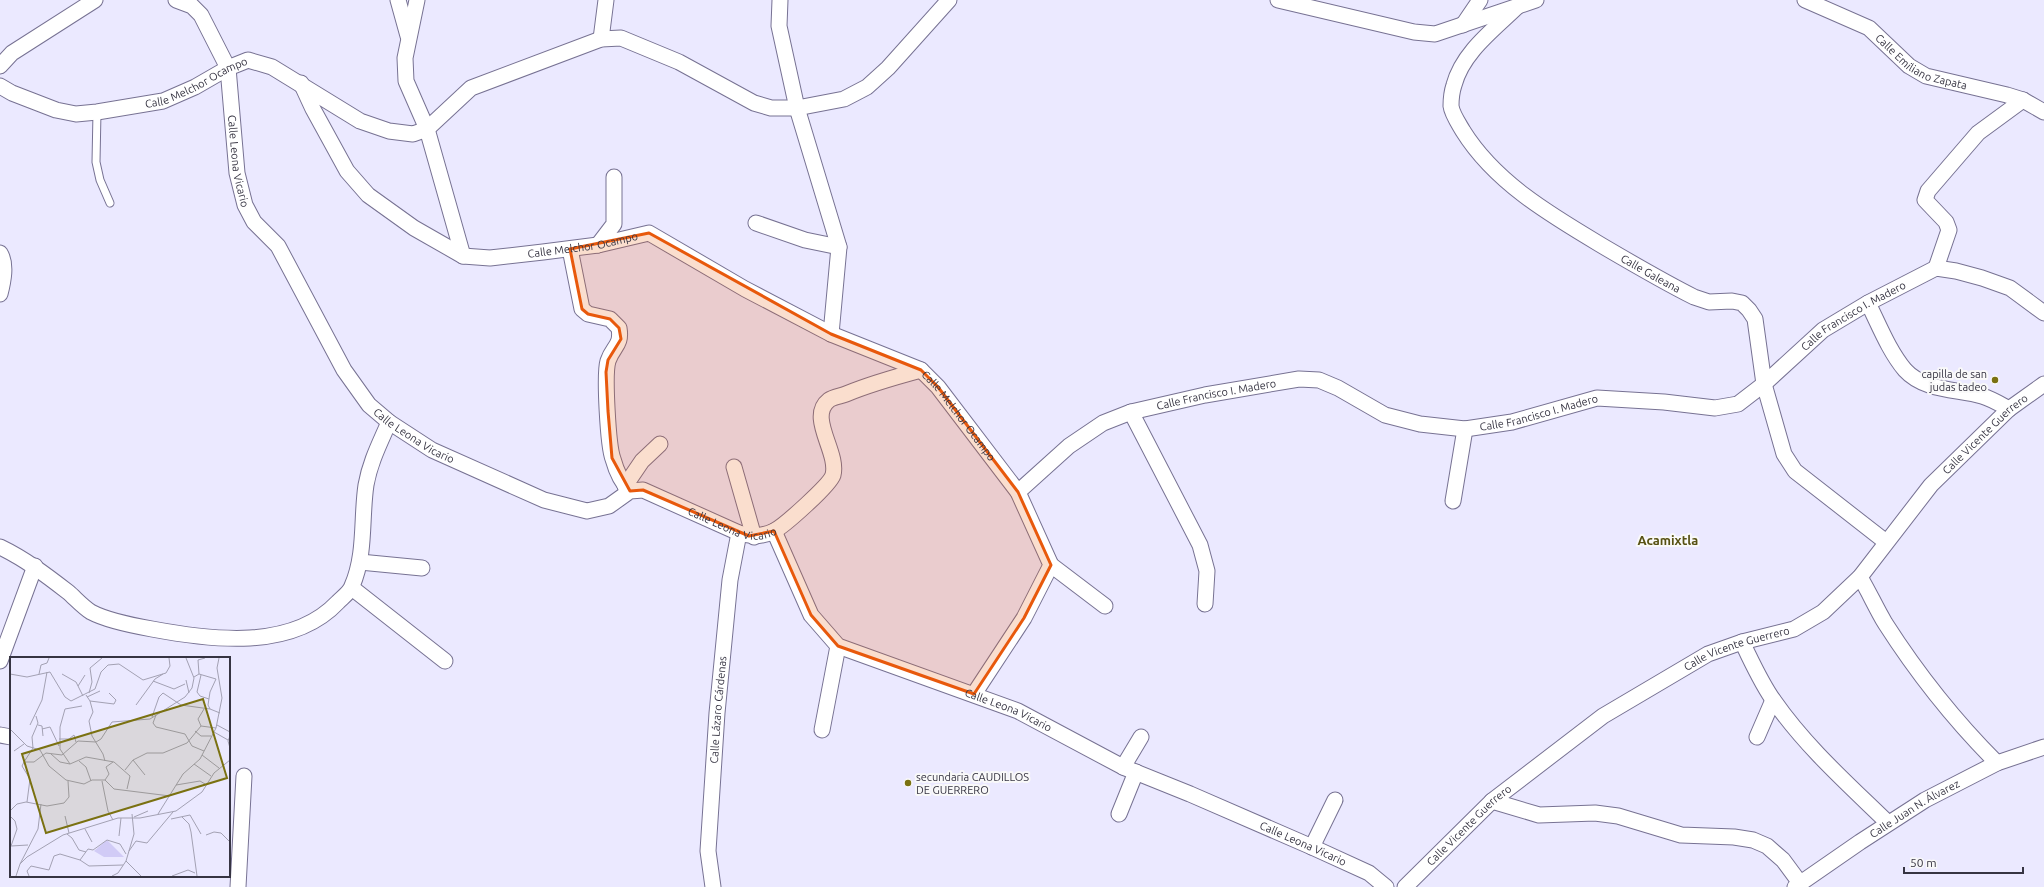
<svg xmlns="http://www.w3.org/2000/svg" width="2044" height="887" font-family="Ubuntu,sans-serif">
<rect width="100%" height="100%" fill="#ebe9ff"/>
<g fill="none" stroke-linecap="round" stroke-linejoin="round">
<defs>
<polyline id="service" points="97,112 96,162 100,180 110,203"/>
<g id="minor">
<path id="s1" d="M176 0 192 6 201 15 228 68 237 173 245 205 254 222 278 246 344 370 369 405 389 422 432 450 544 500 587 511 609 506 630 491 643 490 739 533C751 537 762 537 774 531 784 526 830 485 833 475 839 452 807 417 829 400 833 397 841 396 846 394 870 384 895 377 921 370"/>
<polyline points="398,0 408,36"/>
<polyline points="417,0 405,58 406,81 427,129 463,256"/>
<polyline points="780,0 779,26 797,108 839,247 831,334"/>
<polyline points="1278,0 1414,32 1435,34 1536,0"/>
<path id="s2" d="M1805 0 1869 28 1909 66 1926 76 2007 95 2023 100 2044 112"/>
<path id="s3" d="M1520 4C1496 28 1463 51 1454 85 1452 91 1451 100 1451 106 1452 114 1459 124 1463 131 1496 184 1554 217 1606 248 1635 265 1664 282 1694 297L1709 302 1732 301 1742 303 1749 310 1755 319 1764 384 1784 454 1795 471 1886 542"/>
<polyline points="1463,25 1480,0"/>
<polyline points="601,39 606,0"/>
<polyline points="0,66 12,53 95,0"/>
<path id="s4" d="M301 83 313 109 347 171 368 195 414 228 463 256 490 258 543 252 598 245 649 233 745 289 831 334 921 370 938 387 1018 492 1051 565 1024 618 974 694"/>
<path id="s5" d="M0 86 12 93 56 110 76 114 97 112 163 101 195 87 228 68 248 60 272 67 360 121 389 131 413 134 427 129 471 88 601 39 621 38 679 62 754 103 771 108H797L844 99 867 87 888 68 949 0"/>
<polyline points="756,223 805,240 839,247"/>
<polyline points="598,245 614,224 614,177"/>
<path d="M570 249 582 309 588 314 610 319 619 328C622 346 613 346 608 361 604 374 608 446 613 459 616 470 622 483 630 491"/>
<path d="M0 253C7 264 3 282 0 294"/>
<polyline points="1936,268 1949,230 1946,222 1925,200 1928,191 1978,133 2023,100"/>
<path d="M1868 303C1879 325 1889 351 1905 370 1924 391 1957 389 1982 396 1992 399 2000 404 2009 409"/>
<polyline points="1131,412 1200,545 1207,571 1205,604"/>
<polyline points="734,467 754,537"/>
<polyline points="625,486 642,461 660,444"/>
<path id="s6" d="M1018 492 1069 446 1103 423 1131 412 1205 395 1299 379 1319 380 1338 388 1385 415 1420 424 1465 429 1512 422 1597 398 1664 402 1715 408 1738 404 1764 384 1823 330 1868 303 1936 268 1956 271 1982 278 2010 288 2044 313"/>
<polyline points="1453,501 1465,429"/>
<path id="s7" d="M774 531 811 615 838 646 1018 711 1123 767 1190 794 1312 847 1369 873 1386 887"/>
<path d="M0 547C25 559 46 575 68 592 75 598 83 607 91 612 106 620 135 626 152 629 211 640 292 651 338 602 343 597 350 592 352 586 366 554 361 518 366 485 370 462 380 443 389 422"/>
<polyline points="360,562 422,568"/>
<polyline points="1051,565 1105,606"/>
<path d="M1860 577C1869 592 1876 608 1885 623 1917 673 1955 721 1997 763"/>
<polyline points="352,588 445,661"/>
<path d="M1742 642C1752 662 1761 683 1774 701 1806 747 1848 784 1888 823"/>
<polyline points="0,661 35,566"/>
<polyline points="822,730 838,646"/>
<polyline points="0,735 11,737"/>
<polyline points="1757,737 1773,700"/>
<polyline points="1123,767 1141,737"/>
<polyline points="1492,801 1539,815 1595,813 1618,816 1681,835 1734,837 1753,840 1767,846 1783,860 1800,883"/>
<polyline points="1119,814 1136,772"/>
<polyline points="1312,847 1335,800"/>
<polyline points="238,887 244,776"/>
<path id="s8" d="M713 887 708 851 717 713 730 580 739 533"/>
<path id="s9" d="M1405 887 1492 801 1603 716 1708 654 1742 642 1794 629 1823 612 1860 577 1931 485 2009 409 2044 384"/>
<path id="s10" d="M1795 887 1860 842 1925 800 1997 763 2044 747"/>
</g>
</defs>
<use href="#service" stroke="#777293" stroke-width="9"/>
<use href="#minor" stroke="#777293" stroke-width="17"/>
<use href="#service" stroke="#fff" stroke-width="7"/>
<use href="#minor" stroke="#fff" stroke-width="15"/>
</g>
<path fill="#e8590c" fill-opacity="0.2" stroke="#e8590c" stroke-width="3" stroke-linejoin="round" d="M649 233 831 334 921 370 938 387 1018 492 1051 565 1024 618 974 694 838 646 811 615 774 531 749 536 643 490 630 491 612 458 608 411 606 372 608 360 621 339 619 328 610 319 588 314 582 309 570 249Z"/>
<g fill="#7a7111" stroke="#f9f9f9" stroke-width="1.5">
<circle cx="1995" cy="380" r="4"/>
<circle cx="908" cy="783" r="4"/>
</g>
<g text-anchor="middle" stroke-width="4" stroke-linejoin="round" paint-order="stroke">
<g font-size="11" fill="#363442" stroke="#f9f9f9">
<text dy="4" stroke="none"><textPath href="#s2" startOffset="134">Calle Emiliano Zapata</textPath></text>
<text dy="4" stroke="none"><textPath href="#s5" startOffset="207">Calle Melchor Ocampo</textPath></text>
<text dy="4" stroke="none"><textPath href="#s1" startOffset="183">Calle Leona Vicario</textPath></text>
<text dy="4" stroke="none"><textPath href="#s4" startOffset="365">Calle Melchor Ocampo</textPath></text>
<text dy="4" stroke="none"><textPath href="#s3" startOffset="393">Calle Galeana</textPath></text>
<text dy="4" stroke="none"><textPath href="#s6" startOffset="911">Calle Francisco I. Madero</textPath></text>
<text dy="4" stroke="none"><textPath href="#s6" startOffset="227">Calle Francisco I. Madero</textPath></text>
<text dy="4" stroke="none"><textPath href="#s6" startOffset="563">Calle Francisco I. Madero</textPath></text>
<text dy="4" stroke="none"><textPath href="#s4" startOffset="797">Calle Melchor Ocampo</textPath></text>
<text dy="4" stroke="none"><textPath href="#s1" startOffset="519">Calle Leona Vicario</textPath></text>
<text dy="4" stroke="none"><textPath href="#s9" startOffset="749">Calle Vicente Guerrero</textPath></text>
<text dy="4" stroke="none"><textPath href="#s1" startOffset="867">Calle Leona Vicario</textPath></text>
<text dy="4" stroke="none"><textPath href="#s9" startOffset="413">Calle Vicente Guerrero</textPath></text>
<text dy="4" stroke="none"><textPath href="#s8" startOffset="178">Calle Lázaro Cárdenas</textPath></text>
<text dy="4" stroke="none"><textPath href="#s7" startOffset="315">Calle Leona Vicario</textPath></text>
<text dy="4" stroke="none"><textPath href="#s10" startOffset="143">Calle Juan N. Álvarez</textPath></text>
<text dy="4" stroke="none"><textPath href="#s9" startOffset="89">Calle Vicente Guerrero</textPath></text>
<text dy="4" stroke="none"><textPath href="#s7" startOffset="639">Calle Leona Vicario</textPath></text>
</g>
<g font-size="11" fill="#363442" stroke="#f9f9f9" text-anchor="end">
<text x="1987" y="378">capilla de san<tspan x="1987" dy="13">judas tadeo</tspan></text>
<text x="916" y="781" text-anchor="start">secundaria CAUDILLOS<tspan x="916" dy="13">DE GUERRERO</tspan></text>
</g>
<g font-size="13" font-weight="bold" fill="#575113" stroke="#f9f9f9">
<text x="1668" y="545">Acamixtla</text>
</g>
</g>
<g transform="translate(10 657)">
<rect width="220" height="220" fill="#ebe9ff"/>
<path d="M97 183 114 200H94L84 194Z" fill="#d1cbf6"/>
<path fill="none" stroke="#a3a1b3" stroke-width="1" d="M0 17 17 20 40 15 55 40 61 44 85 32 91 15 98 8 109 7 133 23 156 16 160 9 159 1M29 17 31 8 37 6 39 1M52 17 66 25 73 39M189 17 188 3 195 1M191 18 187 35 190 39 199 42M184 20 189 17 206 22M176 23 179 36M143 24 164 32 175 27M68 29 75 18M79 36 82 25 80 11 92 1M76 38 80 44 104 47 106 43 99 36M77 40 90 34M80 44 83 55 79 64 82 79 93 97 95 104M126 48 145 22 153 17M200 52 198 48 200 35 206 22M146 58 143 66 146 70 175 77 182 89 194 94M142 60 149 40 153 36 171 48 200 52 210 56M20 68 32 43 37 15M28 68 32 69 33 79M207 68 220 75M191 69 188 62 194 52M32 72 40 70 49 89M1 73 17 89 30 93 39 109 56 123 74 127 82 123H95M185 74 191 79H201M204 75 218 83M220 79 218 84 220 91M49 82H59L64 78 66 85M23 91 22 80 28 66 26 59M4 94 14 87M41 97 50 105 60 107 76 100 104 105 120 119 117 132M192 98 209 111M123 103 135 118M69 104 76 110 81 124M14 105H24L36 96 52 98 68 84 86 85 91 82 102 65 140 62 175 40 182 31 184 21 176 1M14 105 12 109 20 122 17 145M14 105 23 91M60 107 50 92V70L55 52 72 49M184 107 201 119M115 113 123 103 137 96H153L177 86 191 69 206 71M95 123 104 132 160 139M95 123 99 117 96 110 103 105M92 124 98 154 103 163M166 128 190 124 195 127M0 154 7 147 16 145 37 149 54 146 59 140 58 124M148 157 173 117 190 102 206 71 212 41 207 11 209 1M0 159 5 164 7 172 1 189 18 188M55 159 59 176M124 160 138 154M172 160 179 167 181 175 187 219M161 162 180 158 191 177M75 172 82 185M57 177 62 181 69 193 76 195M196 178 204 175 211 176 220 185M109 179 111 161M119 194 126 184 137 186 163 155M70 203 78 192 83 193 97 183 110 187 116 197M116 204 131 219M10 207 28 172 31 147M6 219 10 207 17 200 53 178 108 161H130L166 154 192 135 204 116 220 103M19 219 17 214 21 209 39 213 44 199 50 197 70 203 79 209 113 208M102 219 108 216 116 204 124 177 122 157M162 219 178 213 185 216"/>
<path fill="#7a7111" fill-opacity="0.15" stroke="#7a7111" stroke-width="2" d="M193 42 217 121 36 176 12 97Z"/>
<rect width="220" height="220" fill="none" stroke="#363442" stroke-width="2"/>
</g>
<path d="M1904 867v6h119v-6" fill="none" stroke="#363442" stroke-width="2"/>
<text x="1910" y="867" font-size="12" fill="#363442" stroke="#f9f9f9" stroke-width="3" paint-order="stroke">50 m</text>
</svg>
